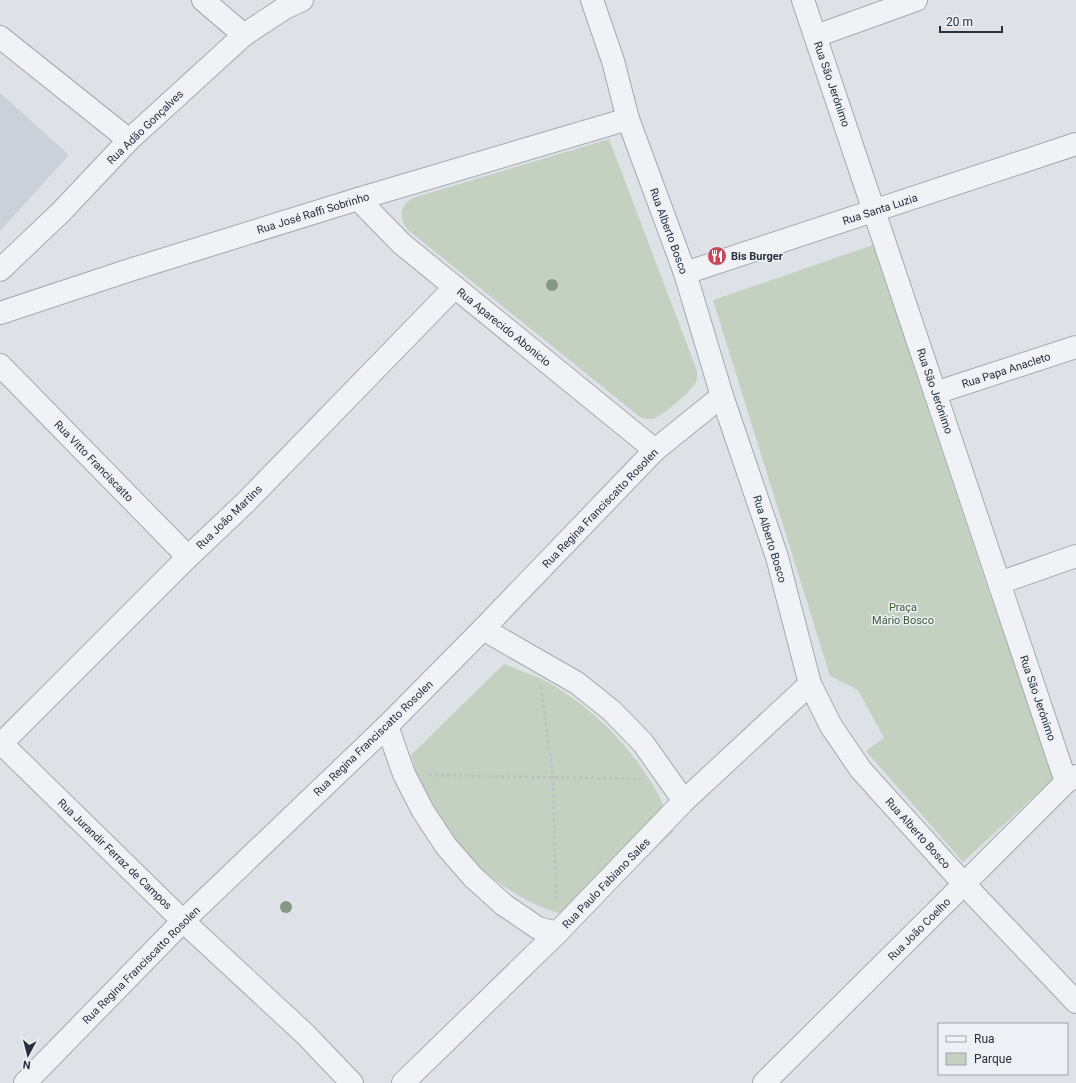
<svg xmlns="http://www.w3.org/2000/svg" width="1076" height="1083" font-family="Roboto,sans-serif">
<rect width="100%" height="100%" fill="#dee2e7"/>
<polygon fill="#ccd1d9" points="0,93 69,155 0,231"/>
<g fill="#c4d1c0">
<path d="M609 139 696 368C697 371 698 375 697 378 696 389 665 413 655 418 649 420 645 419 640 417L408 230C397 217 400 203 416 197Z"/>
<polygon points="873,245 990,595 1055,777 963,862 866,751 884,738 858,690 830,676 713,300"/>
<path d="M504 664C517 670 531 674 544 680 593 708 628 742 657 792 664 804 668 818 674 831L581 919C570 916 557 913 546 909 491 886 448 844 422 789 417 778 415 766 411 755Z"/>
</g>
<g fill="none" stroke-linecap="round" stroke-linejoin="round">
<defs>
<g id="minor">
<polyline points="203,0 244,35"/>
<polyline points="592,0 613,61 628,119 685,273 722,396 777,557 810,684 831,726 861,770 964,884 1076,1002"/>
<polyline points="803,0 1066,782"/>
<polyline points="816,36 916,0"/>
<polyline points="0,37 129,140"/>
<polyline points="358,199 402,244 655,450"/>
<polyline points="0,270 61,212 129,140 244,35 283,9 302,0"/>
<polyline points="685,273 1076,144"/>
<polyline points="0,313 133,269 358,199 628,119"/>
<polyline points="0,365 188,557"/>
<polyline points="935,393 1076,347"/>
<polyline points="999,583 1076,556"/>
<polyline points="483,629 577,683 612,711 643,743 684,801"/>
<polyline points="387,726 404,774 423,811 446,846 473,877 504,905 538,928 557,933"/>
<polyline points="0,742 183,921 305,1034 352,1083"/>
<polyline points="0,745 188,557 246,502 455,287"/>
<polyline points="25,1083 183,921 387,726 483,629 655,450 722,396"/>
<polyline points="403,1083 557,933 684,801 810,684"/>
<polyline points="764,1083 964,884 1066,782 1076,776"/>
</g>
</defs>
<use href="#minor" stroke="#a4a9b1" stroke-width="24"/>
<g stroke="#bdbfc6" stroke-width="2.5" stroke-dasharray="3 3" stroke-linecap="butt">
<polyline points="541,687 553,777 556,901"/>
<polyline points="429,775 642,779"/>
</g>
<use href="#minor" stroke="#f1f2f6" stroke-width="22"/>
</g>
<g fill="#859786">
<circle cx="552" cy="285" r="6"/>
<circle cx="286" cy="907" r="6"/>
</g>
<defs>
<symbol id="restaurant-disc" viewBox="-11 -11 22 22"><circle r="9.5" fill="#c94658" stroke="#edf0f5"/><path d="M-5-6h1v4h1v-4h1v4h1v-4h1v5L-1.5 .5V6h-2V.5L-5-1ZM5-6V6H3V1.5H1.5Q1.5-4 5-6Z" fill="#fff"/></symbol>
</defs>
<g fill-rule="evenodd">
<use href="#restaurant-disc" x="706" y="245" width="22" height="22"/>
</g>
<g text-anchor="middle" stroke-width="3" stroke-linejoin="round" paint-order="stroke">
<g font-size="11" fill="#282f3d" stroke="#edf0f5">
<text transform="translate(832 84) rotate(71)" y="4">Rua São Jerónimo</text>
<text transform="translate(145 127) rotate(-44)" y="4">Rua Adão Gonçalves</text>
<text transform="translate(880 209) rotate(-18)" y="4">Rua Santa Luzia</text>
<text transform="translate(313 213) rotate(-17)" y="4">Rua José Raffi Sobrinho</text>
<text transform="translate(669 231) rotate(70)" y="4">Rua Alberto Bosco</text>
<text transform="translate(504 327) rotate(39)" y="4">Rua Aparecido Abonicio</text>
<text transform="translate(1006 370) rotate(-18)" y="4">Rua Papa Anacleto</text>
<text transform="translate(935 391) rotate(71)" y="4">Rua São Jerónimo</text>
<text transform="translate(94 461) rotate(46)" y="4">Rua Vitto Franciscatto</text>
<text transform="translate(600 508) rotate(-46)" y="4">Rua Regina Franciscatto Rosolen</text>
<text transform="translate(229 517) rotate(-44)" y="4">Rua João Martins</text>
<text transform="translate(770 539) rotate(73)" y="4">Rua Alberto Bosco</text>
<text transform="translate(1038 698) rotate(71)" y="4">Rua São Jerónimo</text>
<text transform="translate(373 738) rotate(-44)" y="4">Rua Regina Franciscatto Rosolen</text>
<text transform="translate(918 833) rotate(48)" y="4">Rua Alberto Bosco</text>
<text transform="translate(115 854) rotate(44)" y="4">Rua Jurandir Ferraz de Campos</text>
<text transform="translate(606 883) rotate(-46)" y="4">Rua Paulo Fabiano Sales</text>
<text transform="translate(919 929) rotate(-45)" y="4">Rua João Coelho</text>
<text transform="translate(141 965) rotate(-45)" y="4">Rua Regina Franciscatto Rosolen</text>
</g>
<g font-size="11" font-weight="bold" fill="#282f3d" stroke="#edf0f5" text-anchor="start">
<text x="731" y="260">Bis Burger</text>
</g>
<g font-size="11" fill="#3c5936" stroke="#edf0f5">
<text x="903" y="611">Praça<tspan x="903" dy="13">Mário Bosco</tspan></text>
</g>
</g>
<rect x="938" y="1023" width="130" height="52" fill="#edf0f5" stroke="#9ea3ab"/>
<rect x="946" y="1036" width="20" height="6" fill="#f1f2f6" stroke="#9ea3ab"/>
<text x="974" y="1043" font-size="12" fill="#282f3d">Rua</text>
<rect x="946" y="1053" width="20" height="12" fill="#c4d1c0" stroke="#9ea3ab"/>
<text x="974" y="1063" font-size="12" fill="#282f3d">Parque</text>
<g transform="translate(28 1055) rotate(187)" stroke="#edf0f5" stroke-width="3" paint-order="stroke">
<path d="M0-3L7 15L0 10L-7 15Z" fill="#282f3d"/>
<text y="-6" font-size="11" font-weight="bold" text-anchor="middle" fill="#282f3d">N</text>
</g>
<path d="M940 26v6h62v-6" fill="none" stroke="#282f3d" stroke-width="2"/>
<text x="946" y="26" font-size="12" fill="#282f3d" stroke="#edf0f5" stroke-width="3" paint-order="stroke">20 m</text>
</svg>
